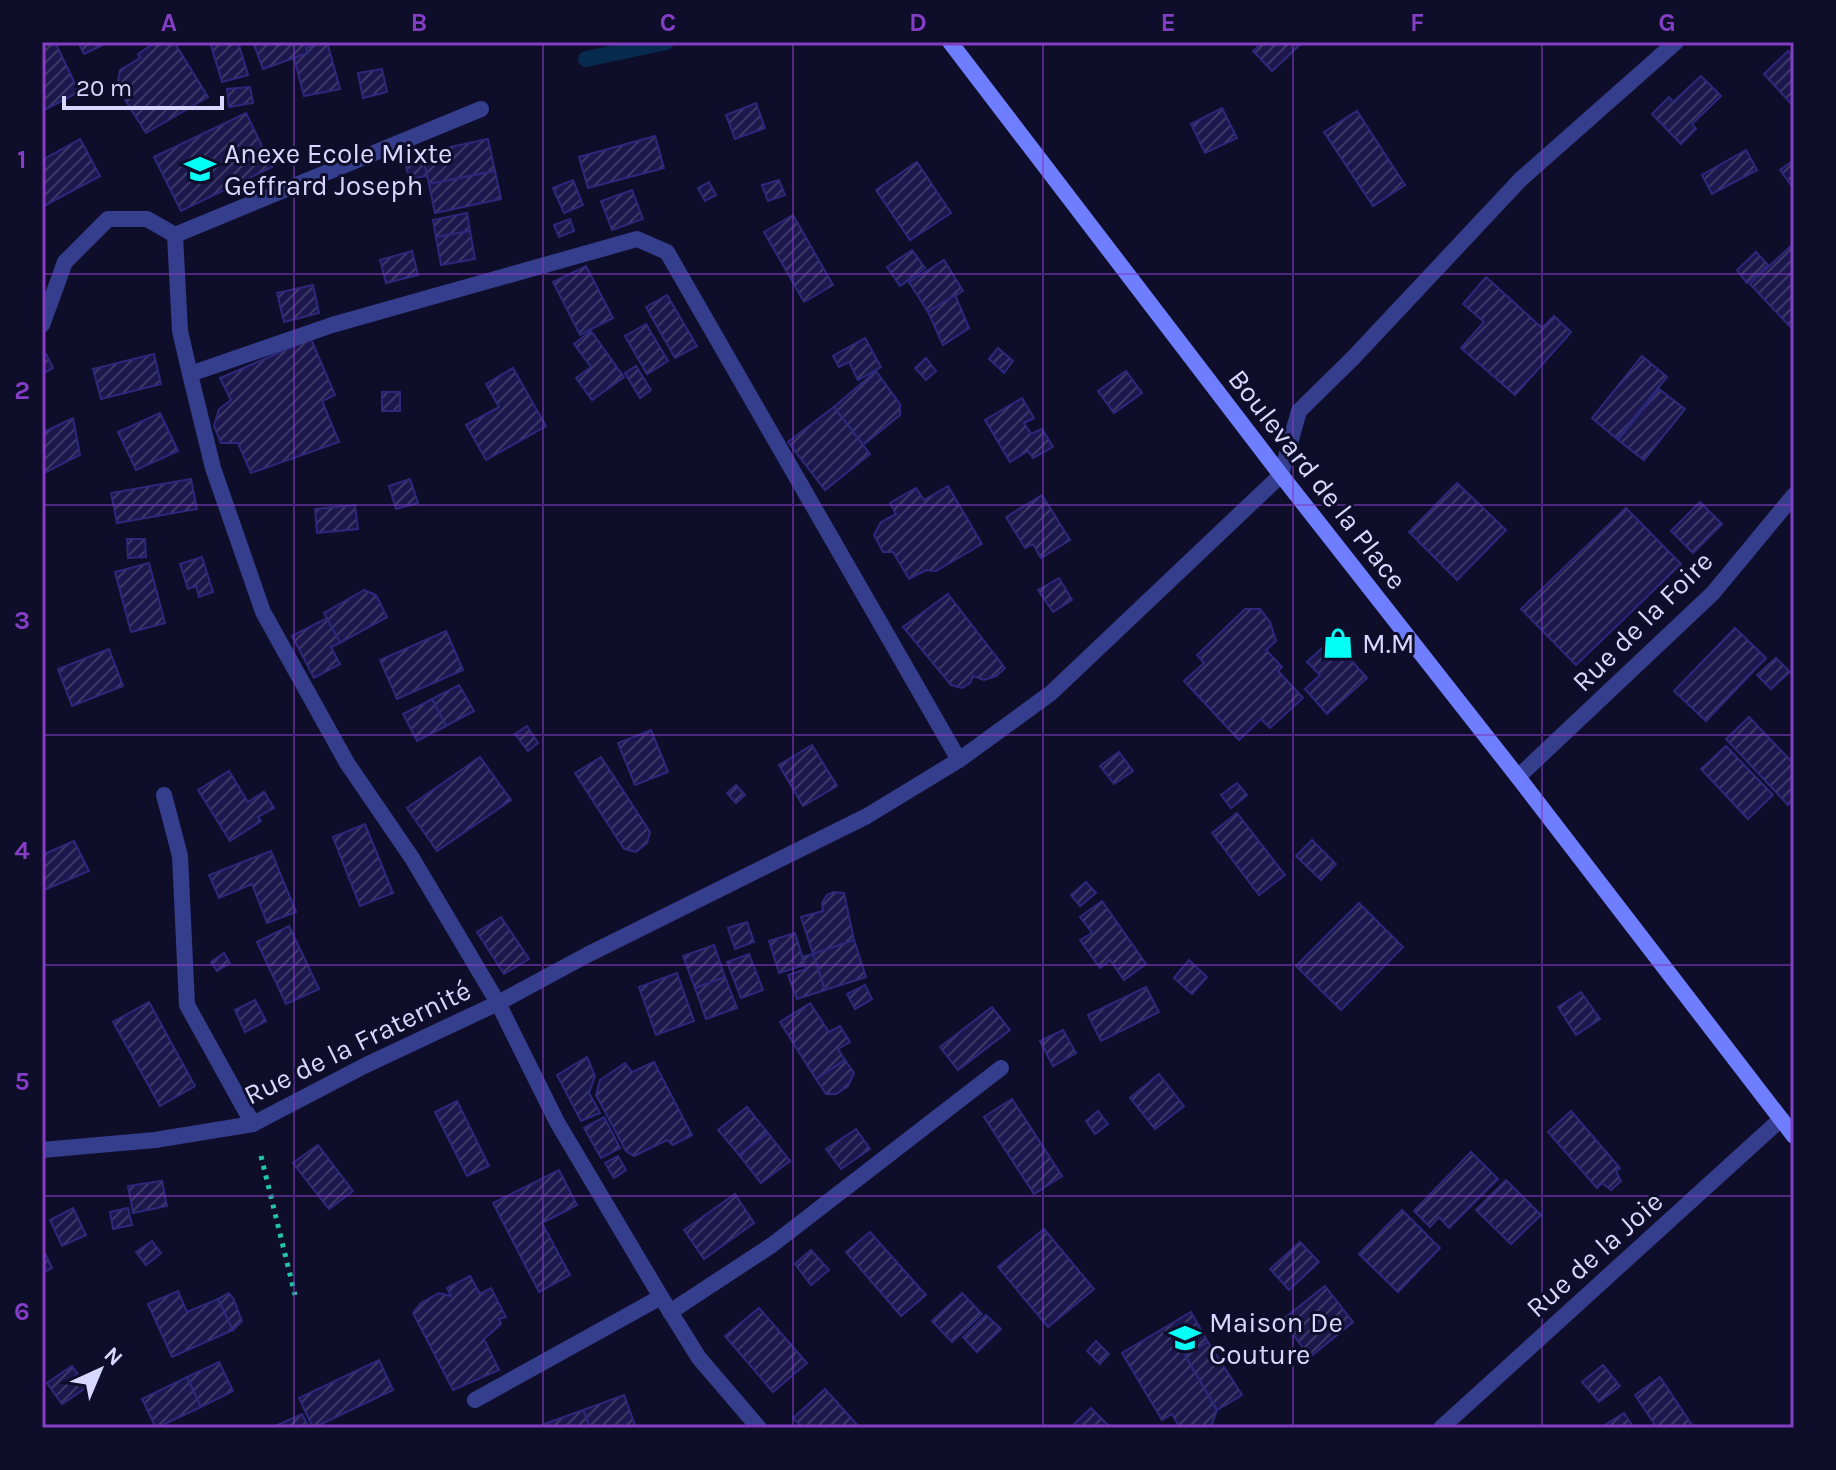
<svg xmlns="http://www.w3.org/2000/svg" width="1836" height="1470" font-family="Karla,sans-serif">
<defs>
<pattern id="building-hatch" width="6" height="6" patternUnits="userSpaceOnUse" patternTransform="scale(2)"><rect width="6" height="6" fill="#1c184d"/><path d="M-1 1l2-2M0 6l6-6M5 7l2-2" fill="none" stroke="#3c3968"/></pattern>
</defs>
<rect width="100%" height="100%" fill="#0f0e2a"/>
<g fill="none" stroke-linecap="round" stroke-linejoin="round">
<polyline stroke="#072b4f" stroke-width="16" points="586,59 666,42"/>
</g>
<g fill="url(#building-hatch)" stroke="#2d287b" stroke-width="2">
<polygon points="42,42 55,42 79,92 42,111"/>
<polygon points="78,42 109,42 84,54"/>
<polygon points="156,42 174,42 208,97 146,133 117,87 120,70 140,58 138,54"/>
<polygon points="210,42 238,42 248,75 222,82"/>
<polygon points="253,42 323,42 306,48 308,53 263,69"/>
<polygon points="323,42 327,42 340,89 304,96 294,58 308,53 306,48"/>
<polygon points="1263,42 1303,42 1272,71 1253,51"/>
<polygon points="1788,51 1794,58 1794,107 1764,74"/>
<polygon points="382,69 387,92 363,98 358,73"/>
<polygon points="1701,76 1721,96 1692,124 1696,129 1681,144 1652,114 1669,97 1673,102"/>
<polygon points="250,87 253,103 229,107 227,89"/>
<polygon points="756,103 765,128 735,139 726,115"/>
<polygon points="1222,108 1237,138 1205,153 1191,124"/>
<polygon points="1357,111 1405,185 1373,206 1324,132"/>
<polygon points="246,113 272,167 181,211 154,157"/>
<polygon points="655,136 664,168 588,188 579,157"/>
<polygon points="80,139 100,176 42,207 42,160"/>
<polygon points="488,139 495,171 429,184 422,153"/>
<polygon points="1746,150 1757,170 1712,194 1702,175"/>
<polygon points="423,157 427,176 409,179 405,161"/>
<polygon points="1794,160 1794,189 1780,170"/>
<polygon points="917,162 951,213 910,240 876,190"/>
<polygon points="495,171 501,199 435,213 429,184"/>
<polygon points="573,180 583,205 564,213 553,188"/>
<polygon points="779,180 785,195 768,201 762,185"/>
<polygon points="709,182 716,195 705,201 698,188"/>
<polygon points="632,190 643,219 612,230 601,201"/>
<polygon points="467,213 470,231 436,237 433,220"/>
<polygon points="793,215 833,285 804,302 764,232"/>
<polygon points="570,219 574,231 559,237 554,225"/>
<polygon points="470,231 475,259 441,265 436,237"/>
<polygon points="1794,243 1794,331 1750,284"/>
<polygon points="912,250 925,268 900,286 887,267"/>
<polygon points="412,251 418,275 386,283 380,260"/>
<polygon points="1756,252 1768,265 1747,283 1737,270"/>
<polygon points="944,260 963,291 928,312 909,282"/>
<polygon points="586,266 613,318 580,335 553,282"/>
<polygon points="1486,277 1542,328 1554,316 1571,332 1515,395 1461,348 1484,322 1463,304"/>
<polygon points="313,285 319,313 284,322 277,293"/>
<polygon points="667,295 697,346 675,358 646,307"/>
<polygon points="955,295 969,328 943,345 928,312"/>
<polygon points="646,324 668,361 647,374 625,336"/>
<polygon points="591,331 624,377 592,400 576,378 591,367 574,344"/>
<polygon points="865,338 881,367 858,380 849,362 839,367 833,356"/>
<polygon points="311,339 335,395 322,401 339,442 251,473 238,443 221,443 214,426 219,409 231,400 220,378"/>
<polygon points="998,348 1013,361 1004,373 989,359"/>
<polygon points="46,354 53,368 42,374 42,356"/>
<polygon points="154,354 161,384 101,399 93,369"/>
<polygon points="1642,356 1667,377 1617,439 1592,418"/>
<polygon points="926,358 936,371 926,380 915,368"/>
<polygon points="636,366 651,390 640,398 625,373"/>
<polygon points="513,368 546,426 486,460 466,425 499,407 486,384"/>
<polygon points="876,371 900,404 900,415 863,445 834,407"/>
<polygon points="1126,371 1142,393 1114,413 1098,391"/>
<polygon points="1659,389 1685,409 1644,460 1618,440"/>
<rect x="382" y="392" width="18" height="19"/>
<polygon points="1022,398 1034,418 1024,423 1031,434 1042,429 1053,447 1033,458 1028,451 1010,462 985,420"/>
<polygon points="834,407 870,454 825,490 788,442"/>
<polygon points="160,413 178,451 136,470 118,432"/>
<polygon points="73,418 80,455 42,474 42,433"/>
<polygon points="191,479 197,509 117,523 111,493"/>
<polygon points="410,479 418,503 396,509 389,486"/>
<polygon points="1457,483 1506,530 1457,580 1409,532"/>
<polygon points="948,486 982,544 936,571 926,570 909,579 893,552 883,552 874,535 881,522 896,514 890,503 916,488 924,500"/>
<polygon points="1042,495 1070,540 1041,558 1033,544 1025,548 1006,517"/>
<polygon points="1700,502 1722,524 1693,553 1671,531"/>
<polygon points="355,505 358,529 317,533 315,509"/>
<polygon points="1626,508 1681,564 1576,665 1521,609"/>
<polygon points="127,539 145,539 146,557 128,558"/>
<polygon points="202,557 213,592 199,597 196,586 188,589 180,564"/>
<polygon points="149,563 165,623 131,632 115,572"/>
<polygon points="1059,578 1072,600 1053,612 1038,590"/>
<polygon points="364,590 376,595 387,617 340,643 324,613"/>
<polygon points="948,594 1005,668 996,676 984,680 973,676 970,683 962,688 951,685 903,627"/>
<polygon points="1245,609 1260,609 1270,622 1276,641 1266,650 1282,667 1278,671 1303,698 1270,728 1261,719 1239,740 1184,681 1204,663 1197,655"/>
<polygon points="327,618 340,643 331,647 340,664 314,678 292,636"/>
<polygon points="1735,628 1766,658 1706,721 1674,691"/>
<polygon points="446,631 463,670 397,699 380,660"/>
<polygon points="1332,639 1367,678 1327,714 1305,689 1320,675 1307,662"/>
<polygon points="109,649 123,686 72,706 58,669"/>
<polygon points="1776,658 1790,672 1771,689 1757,675"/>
<polygon points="459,685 474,711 446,726 432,699"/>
<polygon points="432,699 446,726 417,741 403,714"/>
<polygon points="1749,717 1794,764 1794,799 1788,805 1726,739"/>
<polygon points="527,726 538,743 528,751 515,734"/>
<polygon points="651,730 668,772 635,785 618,743"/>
<polygon points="812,745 837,786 803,806 779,765"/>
<polygon points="1726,746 1773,795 1748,819 1701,769"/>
<polygon points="1119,752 1133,771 1114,784 1100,766"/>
<polygon points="480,757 511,800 437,851 407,808"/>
<polygon points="601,757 650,832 647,843 636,852 624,849 575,773"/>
<polygon points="229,771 248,802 264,792 274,808 258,817 261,821 230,841 198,790"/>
<polygon points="1237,783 1247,795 1231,808 1221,795"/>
<polygon points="736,785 745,795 736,803 727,793"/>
<polygon points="1237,813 1285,875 1259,895 1212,833"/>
<polygon points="365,824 393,893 360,906 333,837"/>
<polygon points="1312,840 1336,864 1321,880 1296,856"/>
<polygon points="74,841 89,871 42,891 42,855"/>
<polygon points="271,851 296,912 267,923 252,884 219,898 209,875"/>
<polygon points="1086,882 1096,893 1080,906 1071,895"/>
<polygon points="834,892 844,893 854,940 813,954 801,917 823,911 822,903 827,895"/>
<polygon points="1102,901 1146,964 1124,980 1110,960 1100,968 1080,940 1092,933 1080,917"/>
<polygon points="1359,903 1403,947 1341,1010 1296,966"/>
<polygon points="501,917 529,959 504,974 477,932"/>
<polygon points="747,922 754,942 735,949 728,928"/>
<polygon points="289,926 319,989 286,1004 257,942"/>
<polygon points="795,933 805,965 779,973 769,941"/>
<polygon points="854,940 866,977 825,990 813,954"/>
<polygon points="714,945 725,977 695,988 683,956"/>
<polygon points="224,953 230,963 217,971 211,962"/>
<polygon points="749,954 763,990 741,998 727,962"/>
<polygon points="813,954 825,990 797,999 788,975 806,969 802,957"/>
<polygon points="1189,960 1207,977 1192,994 1174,978"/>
<polygon points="677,973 694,1021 656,1035 639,987"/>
<polygon points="725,977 737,1008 706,1019 695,988"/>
<polygon points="865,985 872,999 855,1009 847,994"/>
<polygon points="1146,987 1159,1012 1101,1041 1088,1015"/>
<polygon points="1581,992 1600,1019 1576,1035 1558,1007"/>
<polygon points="255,1000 266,1021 245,1032 235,1010"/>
<polygon points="149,1002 195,1086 160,1106 113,1022"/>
<polygon points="810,1003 829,1032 840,1026 850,1042 838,1049 845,1060 816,1079 780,1022"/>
<polygon points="992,1007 1010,1030 958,1070 940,1047"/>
<polygon points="1063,1030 1076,1053 1053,1066 1040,1041"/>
<polygon points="587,1057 595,1076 589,1093 600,1113 581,1121 557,1075"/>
<polygon points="845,1060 854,1073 848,1086 836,1094 826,1094 816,1079"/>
<polygon points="654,1062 692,1135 673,1145 667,1140 634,1156 626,1151 596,1095 600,1080 625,1063 632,1072"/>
<polygon points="1159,1074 1184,1106 1155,1129 1130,1098"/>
<polygon points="1012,1099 1062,1176 1034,1194 984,1117"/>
<polygon points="457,1101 489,1166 467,1176 435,1112"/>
<polygon points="747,1107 768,1133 739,1155 718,1130"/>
<polygon points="1098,1111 1108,1124 1095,1134 1086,1121"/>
<polygon points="1571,1111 1620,1168 1616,1171 1621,1181 1611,1190 1602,1183 1597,1188 1548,1132"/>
<polygon points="604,1117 620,1148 601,1158 584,1128"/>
<polygon points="856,1129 870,1149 841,1169 826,1149"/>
<polygon points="768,1133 790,1161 761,1183 739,1155"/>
<polygon points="318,1145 353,1191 329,1209 293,1163"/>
<polygon points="1471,1152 1498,1179 1449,1228 1439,1217 1430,1227 1414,1211"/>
<polygon points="618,1156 626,1170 614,1178 605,1163"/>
<polygon points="559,1170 577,1205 542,1223 570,1275 539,1292 493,1203"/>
<polygon points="1506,1180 1541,1215 1511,1244 1476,1210"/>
<polygon points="162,1181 167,1206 133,1213 128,1186"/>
<polygon points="735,1194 754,1223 704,1259 684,1230"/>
<polygon points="73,1208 86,1235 62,1246 50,1220"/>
<polygon points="128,1208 132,1225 113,1229 110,1212"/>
<polygon points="1402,1210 1440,1248 1398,1292 1359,1254"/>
<polygon points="1044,1229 1094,1289 1048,1327 998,1267"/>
<polygon points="870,1232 926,1295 901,1316 846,1252"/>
<polygon points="152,1241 161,1253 146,1265 136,1252"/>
<polygon points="1300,1242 1319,1262 1289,1290 1270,1269"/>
<polygon points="42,1247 52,1268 42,1273"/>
<polygon points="811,1250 829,1270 811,1285 795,1264"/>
<polygon points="470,1276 480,1294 491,1288 506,1317 499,1319 501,1324 484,1339 499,1370 453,1390 413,1313 421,1303 439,1293 451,1296 447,1288"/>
<polygon points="1325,1286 1353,1322 1310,1357 1282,1320"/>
<polygon points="178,1291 187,1312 218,1299 233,1330 172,1357 148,1304"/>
<polygon points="229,1293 233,1298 242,1321 233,1330 218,1299"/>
<polygon points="962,1293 982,1314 952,1342 932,1321"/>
<polygon points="759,1308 807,1363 773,1392 725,1336"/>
<polygon points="1191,1312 1208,1342 1185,1355 1217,1410 1212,1424 1206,1428 1183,1428 1179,1426 1172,1414 1162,1420 1122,1353"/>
<polygon points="986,1315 1001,1329 977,1352 963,1337"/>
<polygon points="1096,1341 1109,1354 1100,1364 1087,1351"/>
<polygon points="1208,1342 1242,1395 1217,1410 1185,1355"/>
<polygon points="379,1360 393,1390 313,1428 299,1398"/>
<polygon points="219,1362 233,1391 201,1407 187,1377"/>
<polygon points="1603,1365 1620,1386 1599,1402 1582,1382"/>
<polygon points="72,1366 87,1387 62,1404 47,1383"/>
<polygon points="187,1377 201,1407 156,1428 142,1399"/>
<polygon points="1660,1377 1694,1428 1657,1428 1635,1395"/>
<polygon points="825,1389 860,1428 803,1428 793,1418"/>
<polygon points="624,1395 635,1425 628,1428 590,1428 583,1410"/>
<polygon points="1091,1408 1111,1428 1070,1428"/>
<polygon points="583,1410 590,1428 546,1428 544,1424"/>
<polygon points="1624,1413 1634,1428 1600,1428"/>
<polygon points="302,1414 309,1428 276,1428 275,1426"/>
</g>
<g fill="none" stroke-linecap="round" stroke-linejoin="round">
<polyline stroke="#24c5a6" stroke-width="5" stroke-dasharray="4 6" stroke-linecap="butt" points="261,1156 295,1295"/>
<g stroke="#353d8d" stroke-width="16">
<polyline points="164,795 180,856 187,1005 253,1124"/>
<polyline points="475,1400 661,1297"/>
</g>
<g stroke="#353d8d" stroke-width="16">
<polyline points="175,235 180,331 190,374 213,468 263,612 347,763 412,858 498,1003 557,1122 661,1297 699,1358 759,1428"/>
<polyline points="42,325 65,262 108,219 147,219 175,235 481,109"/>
<polyline points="190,374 332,325 637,239 667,252 959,760"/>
<polyline points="1518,777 1713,593 1794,495"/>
<polyline points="42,1150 155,1140 253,1124 364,1066 498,1003 587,955 867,816 959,760 1051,693 1281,475 1299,411 1353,358 1521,179 1676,42"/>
<polyline points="670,1312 772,1245 1001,1068"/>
<polyline points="1441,1428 1781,1119"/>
</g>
<polyline stroke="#6e7eff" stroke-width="16" points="950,42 1281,475 1518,777 1794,1136"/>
</g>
<path fill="none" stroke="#843dc5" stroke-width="2" stroke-opacity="0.55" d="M294 42V1428M543 42V1428M793 42V1428M1043 42V1428M1293 42V1428M1542 42V1428M42 274H1794M42 505H1794M42 735H1794M42 965H1794M42 1196H1794"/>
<defs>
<symbol id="school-bare" viewBox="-9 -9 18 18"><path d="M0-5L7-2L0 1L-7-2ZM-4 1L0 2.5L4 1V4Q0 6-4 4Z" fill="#03fff6" stroke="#0f0e2a" stroke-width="2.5" paint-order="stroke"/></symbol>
<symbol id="shop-bare" viewBox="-9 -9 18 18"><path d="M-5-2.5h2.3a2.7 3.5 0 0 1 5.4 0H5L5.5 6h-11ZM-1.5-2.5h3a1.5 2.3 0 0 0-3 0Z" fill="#03fff6" stroke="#0f0e2a" stroke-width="2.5" paint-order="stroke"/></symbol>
</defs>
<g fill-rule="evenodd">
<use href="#school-bare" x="178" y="147" width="44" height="44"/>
<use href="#shop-bare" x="1316" y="621" width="44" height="44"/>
<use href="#school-bare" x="1163" y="1316" width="44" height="44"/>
</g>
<g text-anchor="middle" stroke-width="6" stroke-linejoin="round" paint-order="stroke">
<g font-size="28" fill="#d7d7ff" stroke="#0f0e2a" text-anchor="start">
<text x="224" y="163">Anexe Ecole Mixte<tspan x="224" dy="32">Geffrard Joseph</tspan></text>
<text x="1362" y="653">M.M</text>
<text x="1209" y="1332">Maison De<tspan x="1209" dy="32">Couture</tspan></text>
</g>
<g font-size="28" fill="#d7d7ff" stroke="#0f0e2a">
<text transform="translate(1318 479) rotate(52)" y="10">Boulevard de la Place</text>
<text transform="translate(1642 621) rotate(-45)" y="10">Rue de la Foire</text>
<text transform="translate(357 1042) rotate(-26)" y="10">Rue de la Fraternité</text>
<text transform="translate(1594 1254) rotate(-42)" y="10">Rue de la Joie</text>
</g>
</g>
<rect width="1836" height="1470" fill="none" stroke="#0f0e2a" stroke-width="88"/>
<g transform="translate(100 1370) rotate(44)" stroke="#0f0e2a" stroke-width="6" paint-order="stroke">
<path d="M0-6L14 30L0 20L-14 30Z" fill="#d7d7ff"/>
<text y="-12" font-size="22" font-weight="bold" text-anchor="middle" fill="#d7d7ff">N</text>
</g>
<path d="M64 96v12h158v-12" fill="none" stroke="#d7d7ff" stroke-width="4"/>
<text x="76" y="96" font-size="24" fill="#d7d7ff" stroke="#0f0e2a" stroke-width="6" paint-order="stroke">20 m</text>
<rect x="44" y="44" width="1748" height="1382" fill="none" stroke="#843dc5" stroke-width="3"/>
<g font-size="26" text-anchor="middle" font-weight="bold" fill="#843dc5">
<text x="169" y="31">A</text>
<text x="419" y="31">B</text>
<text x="668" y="31">C</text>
<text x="918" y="31">D</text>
<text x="1168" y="31">E</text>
<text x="1417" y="31">F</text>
<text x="1667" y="31">G</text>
<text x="22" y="168">1</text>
<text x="22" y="399">2</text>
<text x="22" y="629">3</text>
<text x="22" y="859">4</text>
<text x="22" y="1090">5</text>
<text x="22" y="1320">6</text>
</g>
</svg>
